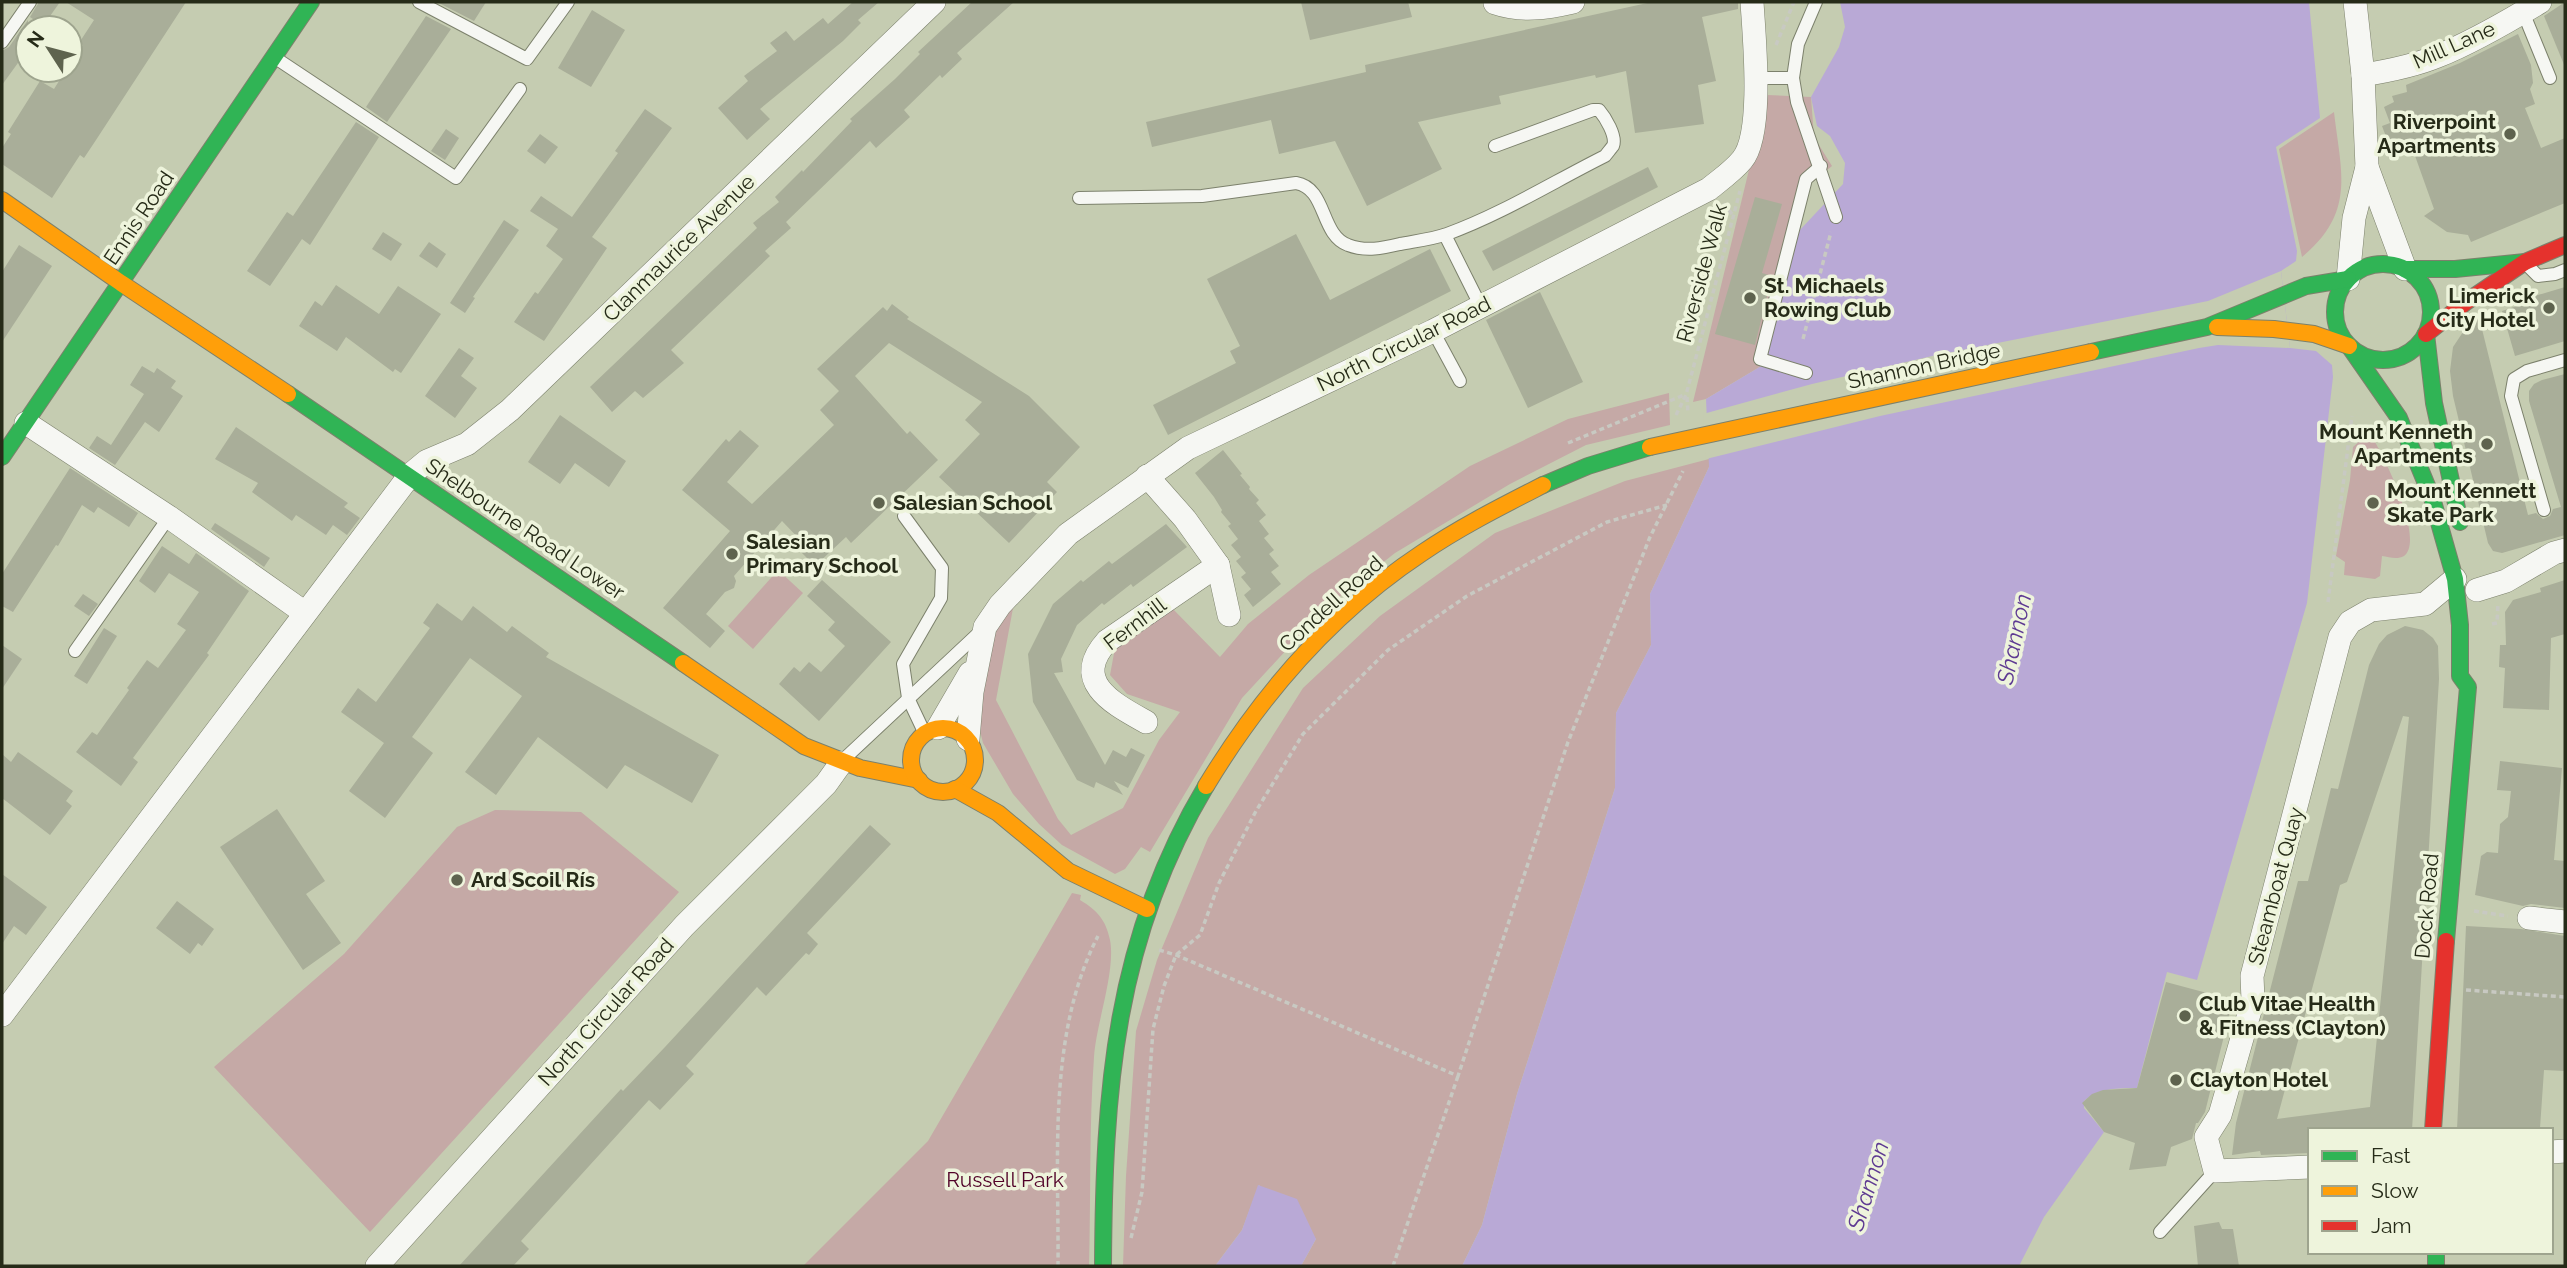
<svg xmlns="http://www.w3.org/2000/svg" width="2567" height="1268" font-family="Raleway,sans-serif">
<rect width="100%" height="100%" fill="#c5ccb1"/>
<g fill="#c5a9a6">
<polygon points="1767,95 1811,97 1814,137 1832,166 1810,184 1763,365 1706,399 1693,402"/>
<path d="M2334 112C2341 173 2356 212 2302 257L2279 149Z"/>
<polygon points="1669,393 1670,425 1586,445 1510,484 1395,553 1325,608 1242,698 1150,852 1141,847 1125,869 1115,874 1062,845 1039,824 1013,794 983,743 979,727 979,706 1000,610 1016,592 996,700 1058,819 1071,835 1123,808 1159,740 1180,712 1127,694 1110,675 1115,648 1170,606 1220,657 1248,624 1309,575 1470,466 1568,419"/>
<path d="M2373 439C2385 457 2425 541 2404 556 2397 560 2389 557 2382 556L2380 576 2375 579 2344 575 2345 562 2336 556 2350 480 2353 447 2361 440Z"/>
<polygon points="1709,459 1709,467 1650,594 1651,645 1616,713 1615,788 1517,1094 1482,1225 1462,1266 1301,1266 1316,1239 1259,1185 1242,1230 1215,1266 1123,1266 1126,1176 1136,1031 1157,960 1208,838 1303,688 1380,616 1495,533 1625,481"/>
<polygon points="778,570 803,593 753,649 728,626"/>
<polygon points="495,810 581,812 679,892 370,1232 214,1067 344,954 457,827"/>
<path d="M1072 893 1081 895 1080 900C1097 910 1106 920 1110 940 1116 971 1096 1024 1094 1057 1089 1126 1091 1197 1089 1266H803L928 1141Z"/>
</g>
<g fill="#b9a9d6">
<path d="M1840 2H2309L2320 118 2276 147 2297 251 2296 261 2281 271 2290 348 2316 351 2332 365 2333 377 2307 603 2197 980 2167 972 2137 1088C2118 1088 2098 1088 2084 1101V1108L2104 1132 2044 1217 2019 1266H1462L1482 1225 1517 1094 1615 788 1616 713 1651 645 1650 594 1709 467 1706 399 1763 365 1799 231 1843 184 1845 163 1830 136 1817 126 1811 97 1839 47 1845 27Z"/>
<polygon points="1258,1185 1297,1199 1316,1239 1301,1266 1215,1266 1242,1230"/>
</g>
<polygon fill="#c5ccb1" points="2281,271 2290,348 2218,345 2199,348 1880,416 1706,459 1703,414 1812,384 1932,356 2208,301"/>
<g fill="#a9ae99" fill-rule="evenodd">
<polygon points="39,2 60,2 43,26 30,17"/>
<polygon points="66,2 186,2 96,140 84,158 80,155 52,198 2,164 2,148 11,134 8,132 40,81 54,89 66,70 70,70 70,65 83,45 79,43 94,20"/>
<polygon points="437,2 486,2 474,21"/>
<polygon points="853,2 879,2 858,20 861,23 843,41 760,109 770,119 747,140 718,108 748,81 744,76 777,51 770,43 786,31 794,41 823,18 828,24"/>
<polygon points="972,2 1014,2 957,53 962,59 942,78 940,75 904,110 910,117 876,148 870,141 786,222 791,228 765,251 770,256 671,350 684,363 643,398 635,391 612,412 590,387 757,228 753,223 779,202 775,197 802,170 803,172 852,121 850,119 895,79 920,54 918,52"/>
<polygon points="1301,2 1408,2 1412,17 1310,40"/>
<polygon points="1652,2 1738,2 1738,9 1702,17 1716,81 1698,85 1704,124 1635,133 1626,71 1596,78 1595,75 1499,96 1501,104 1418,122 1442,169 1367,206 1335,141 1279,154 1271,120 1152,147 1146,122 1366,72 1365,65"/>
<polygon points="2565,2 2565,67 2544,16"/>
<polygon points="592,10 625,30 591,87 558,68"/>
<polygon points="426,16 451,29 387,122 366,107"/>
<polygon points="28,20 28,49 2,85 2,51 9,47"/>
<polygon points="2518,34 2531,65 2533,83 2530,89 2535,104 2525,108 2541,148 2565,138 2565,203 2471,242 2468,235 2447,232 2424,216 2434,209 2409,139 2390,147 2382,126 2390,123 2384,107 2394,102 2392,96 2407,92 2406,85 2460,63"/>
<polygon points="645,109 672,128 592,237 607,248 544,341 514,322 535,292 538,294 563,259 546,246 558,229 530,211 541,196 572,217 618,153 615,151"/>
<polygon points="356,122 379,137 310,245 302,239 270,286 247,271 287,212 293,216"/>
<polygon points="446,129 459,138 445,160 431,151"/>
<polygon points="540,134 558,147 545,164 527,151"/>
<polygon points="1648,167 1658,187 1493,271 1482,251"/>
<polygon points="1755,197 1782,204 1762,273 1772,276 1755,345 1715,334"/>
<polygon points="504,220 519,230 473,297 475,298 465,313 450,303"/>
<polygon points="383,232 402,244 391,261 372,249"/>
<polygon points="1296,234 1330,300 1430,249 1451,291 1168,435 1153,405 1236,363 1230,351 1240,346 1207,279"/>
<polygon points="429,242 446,254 437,268 419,256"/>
<polygon points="19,245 52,266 2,342 2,272"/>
<polygon points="336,285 379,314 398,286 441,314 401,373 395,369 393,372 346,337 337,351 299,326 315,301 322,306"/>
<polygon points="2565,287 2565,341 2515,356 2502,311 2529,302 2528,298"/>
<polygon points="1540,292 1583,382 1528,408 1486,320"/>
<polygon points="892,304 909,317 907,319 1029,396 1080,447 1047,482 1057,492 1009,543 939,477 980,434 965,420 982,402 889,343 855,376 907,434 910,431 938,460 851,543 846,537 815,566 800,551 806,546 782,521 734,576 736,581 734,588 725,592 706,614 725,631 710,648 663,608 730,531 682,490 726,439 729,442 740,430 759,446 727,482 752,504 834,425 820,410 839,391 817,369 883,307 887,311"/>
<polygon points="2479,317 2528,515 2536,513 2543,519 2550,516 2553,509 2561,507 2529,401 2529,391 2534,384 2542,380 2565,374 2565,535 2502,553 2493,551 2488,543 2453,396 2450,371 2453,347 2463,332"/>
<polygon points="459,348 474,358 461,376 477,388 455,418 425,396"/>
<polygon points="142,366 154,373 157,368 176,381 171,388 183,396 159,432 145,422 115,465 89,448 97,436 111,445 144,394 130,385"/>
<polygon points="560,415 626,461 609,487 575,463 560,484 528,462"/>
<polygon points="236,427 348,503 344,507 360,518 347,535 333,525 326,535 296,515 292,521 252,492 258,483 215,459"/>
<polygon points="1223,450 1242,474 1240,475 1250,487 1249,489 1259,500 1256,503 1266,515 1259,521 1269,534 1264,538 1274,550 1269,554 1279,566 1271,572 1281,584 1253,607 1244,595 1251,589 1241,577 1246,573 1236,561 1241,557 1231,545 1238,539 1228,526 1231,524 1221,512 1222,510 1214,497 1195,473"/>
<polygon points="70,468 138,513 129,527 98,507 94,513 82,505 58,546 56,545 13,612 2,606 2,574"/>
<polygon points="215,523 270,558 264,567 211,529"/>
<polygon points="1166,524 1187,547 1133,587 1131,584 1104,605 1102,603 1077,625 1061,659 1063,672 1054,673 1105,765 1113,750 1126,757 1131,748 1145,755 1128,788 1114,781 1123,795 1096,782 1094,788 1077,780 1033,702 1028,654 1053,604 1081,580 1083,582 1109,561 1112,564"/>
<polygon points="162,546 189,564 196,553 249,591 207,653 209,655 133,758 138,762 121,786 76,752 92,732 97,735 129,690 127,688 147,660 158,668 186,630 177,624 199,592 169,573 155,593 139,581"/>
<polygon points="822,580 891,642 819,721 779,684 794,667 800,672 809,662 821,672 845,646 828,630 835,622 807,596"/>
<polygon points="2565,580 2565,634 2551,638 2549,710 2503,708 2505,668 2499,667 2500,645 2506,645 2505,612 2513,600 2541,592 2540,588"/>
<polygon points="83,594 98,604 89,616 74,606"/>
<polygon points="437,603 462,621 473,606 507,632 512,626 549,653 546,657 719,755 692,803 625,765 607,789 538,737 496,795 465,772 522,696 470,658 412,737 433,753 385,818 349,791 384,743 341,712 358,688 376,702 430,628 423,623"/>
<path d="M2405 626 2423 630 2433 638 2438 646 2439 679 2412 1130H2310V1153L2261 1155 2260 1151 2232 1155 2236 1123 2298 881H2308L2331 788 2338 789 2369 665 2379 644 2387 635ZM2403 716 2409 717 2370 1107 2277 1119 2340 885 2347 882Z"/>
<polygon points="104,628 117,636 87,684 74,676"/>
<polygon points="2,645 22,659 2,689"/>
<polygon points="18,752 73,791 66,801 72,806 50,835 2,798 2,754 11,762"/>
<polygon points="2500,761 2562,768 2554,860 2565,861 2565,908 2531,904 2523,906 2475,895 2481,856 2487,852 2498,853 2500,824 2508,817 2511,791 2497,790"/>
<polygon points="277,809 325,881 306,894 341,943 303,970 220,847"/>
<polygon points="870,825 891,844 807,933 818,944 809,955 806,953 766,996 757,987 686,1066 694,1074 660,1110 649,1100 521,1241 529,1249 513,1266 459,1266 621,1089 623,1091 665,1047"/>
<polygon points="2,874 47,907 26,935 14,926 2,944"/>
<polygon points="177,901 214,929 202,946 198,943 190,954 156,928"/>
<polygon points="2466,926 2521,929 2565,936 2565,1071 2544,1070 2540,1128 2457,1130"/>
<polygon points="2166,982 2233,1000 2205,1112 2198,1123 2196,1123 2192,1139 2171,1147 2166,1166 2129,1170 2135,1143 2104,1132 2082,1103 2092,1094 2103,1090 2137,1088"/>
<polygon points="2219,1222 2222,1229 2233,1229 2239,1266 2198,1266 2194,1226"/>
</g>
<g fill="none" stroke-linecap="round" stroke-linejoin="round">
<defs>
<g id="lane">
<polyline points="419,2 527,59 568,2"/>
<polyline points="1816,2 1798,44 1793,78 1797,102 1836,217"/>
<polyline points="2523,12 2550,78"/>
<polyline points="2,42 30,2"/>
<polyline points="274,57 456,178 520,89"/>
<polyline points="1757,78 1793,78"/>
<path d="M1079 198 1202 196 1296 183C1327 188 1320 235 1348 245 1366 252 1383 248 1400 244 1416 241 1433 239 1447 234 1502 214 1553 182 1605 156 1606 155 1612 147 1613 146 1617 136 1605 117 1599 110H1593L1495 146"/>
<polyline points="1445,235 1481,307"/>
<polyline points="2526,264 2538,276 2555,274 2565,270"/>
<polyline points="1433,331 1460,381"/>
<polyline points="1806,373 1760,359 1806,179 1821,166"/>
<polyline points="2544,510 2511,396 2514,379 2527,371 2565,360"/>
<polyline points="904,516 942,568 941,598 903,664 908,698 925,734"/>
<polyline points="75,651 169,517"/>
<polyline points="843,760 983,629"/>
<polyline points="2160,1232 2215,1171"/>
</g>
<g id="street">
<path d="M1495 3C1521 12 1547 8 1573 2"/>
<path d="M2363 75C2388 71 2414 66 2438 56 2473 42 2507 22 2540 2"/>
<polyline points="2367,167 2405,269"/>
<polyline points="2348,279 2354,218 2367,167 2363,75 2355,2"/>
<polyline points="26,423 169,517 305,613"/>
<polyline points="1147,476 1185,519 1218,565 1229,615"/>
<polyline points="2477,590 2506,581 2554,553 2565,550"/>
<path d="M1146 722C1114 704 1070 682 1107 641L1218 565"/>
<polyline points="938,728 970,673"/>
<path d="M968 739 972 692 985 627 1000 605 1068 534 1188 448 1433 331 1709 189C1720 180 1733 171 1742 160 1764 134 1754 36 1752 2"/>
<polyline points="2529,918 2565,922"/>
<polyline points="2,1015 410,475 427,461 467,444 510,410 934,2"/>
<polyline points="2551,1152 2565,1151"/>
<polyline points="2310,1167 2215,1171 2206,1137 2220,1115 2253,1000 2252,976 2340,637 2350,622 2371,610 2425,604 2455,579"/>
<polyline points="377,1266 684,926 826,784 841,763"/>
</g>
<g id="fast">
<circle cx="2383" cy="312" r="48"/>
<polyline points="2405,269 2455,269 2525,262"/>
<polyline points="2426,334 2434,403 2460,522"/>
<polyline points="2349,346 2399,418 2432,498 2455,579 2460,625 2460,676 2468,687 2446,941"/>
<polyline points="2091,352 2207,327 2306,286 2348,279"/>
<polyline points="288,394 683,663"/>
<polyline points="2,457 311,2"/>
<polyline points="1543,485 1588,466 1650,447"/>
<polyline points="2436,1252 2436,1266"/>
<path d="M1103 1266C1104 1092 1114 940 1206 786"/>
</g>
<g id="slow">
<polyline points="2,200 121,283 288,394"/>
<polyline points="2217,327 2274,329 2314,334 2349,346"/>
<polyline points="683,663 804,746 860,768 919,780"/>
<circle cx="943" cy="760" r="32"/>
<path d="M1206 786C1261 695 1333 612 1422 553 1460 527 1502 506 1543 485"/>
<polyline points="955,789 998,813 1068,871 1147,909"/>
</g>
<g id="jam">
<polyline points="2426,334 2466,302 2525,262 2565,245"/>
<polyline points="2433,1130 2446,941"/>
</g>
</defs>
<use href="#lane" stroke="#7c816c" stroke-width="14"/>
<use href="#street" stroke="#7c816c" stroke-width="24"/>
<use href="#fast" stroke="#7c816c" stroke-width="18"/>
<use href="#slow" stroke="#7c816c" stroke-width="18"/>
<use href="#jam" stroke="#7c816c" stroke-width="18"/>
<g stroke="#c8c9c2" stroke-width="3.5" stroke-dasharray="5 3.5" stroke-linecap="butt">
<polyline points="1776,45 1794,2"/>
<polyline points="1723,204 1733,215"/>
<polyline points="1803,339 1831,232"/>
<polyline points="1687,397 1688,413"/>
<polyline points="1676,415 1686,395 1740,191"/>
<polyline points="1568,443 1684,395"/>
<polyline points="2328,602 2352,416"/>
<polyline points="2492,624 2497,623 2498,604"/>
<polyline points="2474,911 2508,916"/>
<polyline points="1159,950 1176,955 1458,1076 1568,742 1650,537 1683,471"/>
<polyline points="2466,990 2565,997"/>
<polyline points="1131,1238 1142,1192 1153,1029 1164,986 1176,955 1200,935 1219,883 1256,811 1303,734 1388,650 1467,596 1607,522 1667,505"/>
<path d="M1058 1266C1059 1157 1047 1035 1098 936"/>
<polyline points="1393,1266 1458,1076"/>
</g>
<use href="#lane" stroke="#f6f7f3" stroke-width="12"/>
<use href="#street" stroke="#f6f7f3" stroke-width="23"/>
<use href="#fast" stroke="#30b455" stroke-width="16"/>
<use href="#slow" stroke="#ff9f0a" stroke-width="16"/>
<use href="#jam" stroke="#e5322d" stroke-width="16"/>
<defs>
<polyline id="slow-bridge" points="1650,447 2091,352"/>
</defs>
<use href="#slow-bridge" stroke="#7c816c" stroke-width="18" stroke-linecap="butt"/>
<use href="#slow-bridge" stroke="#ff9f0a" stroke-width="16"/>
</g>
<g fill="#5e634e" stroke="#eef4dc" stroke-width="2.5">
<circle cx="2510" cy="134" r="7"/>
<circle cx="1750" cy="298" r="7"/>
<circle cx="2549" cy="308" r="7"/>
<circle cx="2487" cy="444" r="7"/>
<circle cx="879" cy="503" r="7"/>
<circle cx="2373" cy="503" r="7"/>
<circle cx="732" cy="554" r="7"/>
<circle cx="457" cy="880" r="7"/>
<circle cx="2185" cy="1016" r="7"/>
<circle cx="2176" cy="1080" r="7"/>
</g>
<g text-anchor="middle" stroke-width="7" stroke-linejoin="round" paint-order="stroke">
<g font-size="21" fill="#262b18" stroke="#eef4dc">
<text transform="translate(2454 45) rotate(-24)" y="7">Mill Lane</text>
<text transform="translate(139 218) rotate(-56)" y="7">Ennis Road</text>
<text transform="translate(679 248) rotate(-44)" y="7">Clanmaurice Avenue</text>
<text transform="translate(1702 273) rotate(-75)" y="7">Riverside Walk</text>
<text transform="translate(1404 344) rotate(-26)" y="7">North Circular Road</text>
<text transform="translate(1924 366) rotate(-12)" y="7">Shannon Bridge</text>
<text transform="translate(525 529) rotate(34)" y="7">Shelbourne Road Lower</text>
<text transform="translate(1331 604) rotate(-42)" y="7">Condell Road</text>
<text transform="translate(1135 624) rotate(-37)" y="7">Fernhill</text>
<text transform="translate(2276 886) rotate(-75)" y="7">Steamboat Quay</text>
<text transform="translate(2427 906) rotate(-85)" y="7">Dock Road</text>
<text transform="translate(606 1012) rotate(-48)" y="7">North Circular Road</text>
</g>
<g font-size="21" font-weight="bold" fill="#262b18" stroke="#eef4dc" text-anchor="start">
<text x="2496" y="129" text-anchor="end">Riverpoint<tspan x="2496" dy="24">Apartments</tspan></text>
<text x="1764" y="293">St. Michaels<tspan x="1764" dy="24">Rowing Club</tspan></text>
<text x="2535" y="303" text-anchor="end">Limerick<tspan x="2535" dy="24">City Hotel</tspan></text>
<text x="2473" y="439" text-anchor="end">Mount Kenneth<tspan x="2473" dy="24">Apartments</tspan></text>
<text x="2387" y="498">Mount Kennett<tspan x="2387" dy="24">Skate Park</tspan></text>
<text x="893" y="510">Salesian School</text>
<text x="746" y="549">Salesian<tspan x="746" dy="24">Primary School</tspan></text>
<text x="471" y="887">Ard Scoil Rís</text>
<text x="2199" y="1011">Club Vitae Health<tspan x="2199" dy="24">&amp; Fitness (Clayton)</tspan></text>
<text x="2190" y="1087">Clayton Hotel</text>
</g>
<g font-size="21" fill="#510228" stroke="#eef4dc">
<text x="1005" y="1187">Russell Park</text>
</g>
<g font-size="23" font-style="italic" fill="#5e3a92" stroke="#eef4dc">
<text transform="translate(2014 639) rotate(-78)" y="8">Shannon</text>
<text transform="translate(1868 1186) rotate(-73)" y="8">Shannon</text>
</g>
</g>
<rect width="2567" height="1268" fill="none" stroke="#262b18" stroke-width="7"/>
<rect x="2308" y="1128" width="245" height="126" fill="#eef4dc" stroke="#9ea48e" stroke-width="2"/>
<rect x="2322" y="1151" width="35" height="10" fill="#30b455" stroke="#9ea48e" stroke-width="2"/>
<text x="2371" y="1163" font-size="21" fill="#262b18">Fast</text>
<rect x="2322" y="1186" width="35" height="10" fill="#ff9f0a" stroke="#9ea48e" stroke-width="2"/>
<text x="2371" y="1198" font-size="21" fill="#262b18">Slow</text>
<rect x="2322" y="1221" width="35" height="10" fill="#e5322d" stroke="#9ea48e" stroke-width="2"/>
<text x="2371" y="1233" font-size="21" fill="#262b18">Jam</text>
<g transform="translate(49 49) rotate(306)"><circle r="33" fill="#eef4dc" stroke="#9ea48e" stroke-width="2"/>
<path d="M0-5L12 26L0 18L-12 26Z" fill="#5e634e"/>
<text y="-10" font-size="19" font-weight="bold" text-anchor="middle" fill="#262b18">N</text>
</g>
</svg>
